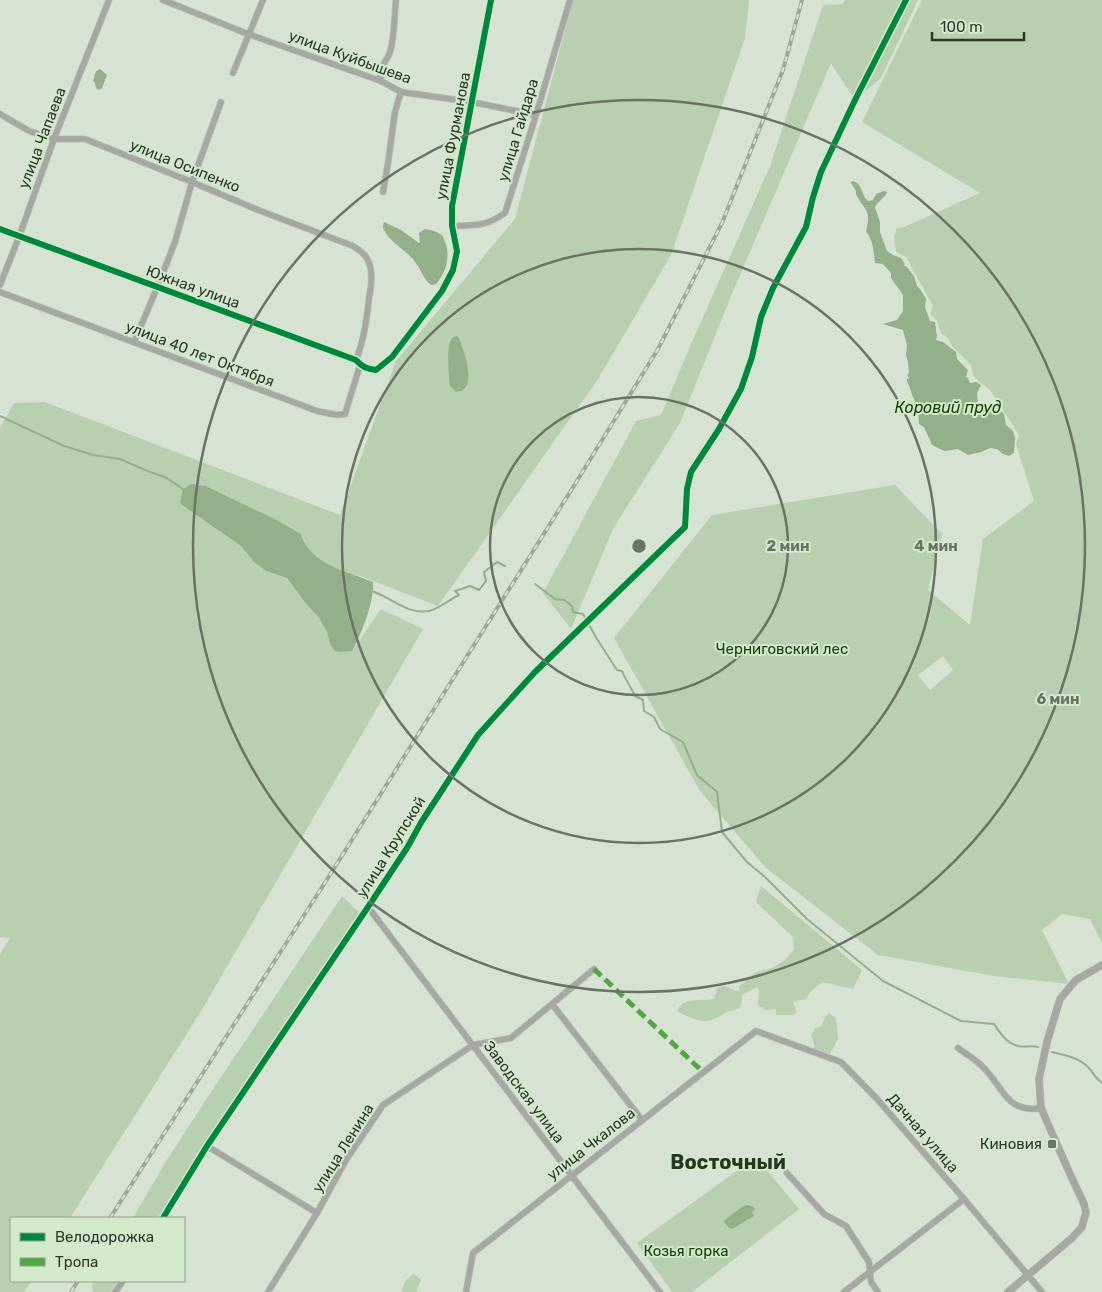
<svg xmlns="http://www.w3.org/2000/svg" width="1102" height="1292" font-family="Rubik,sans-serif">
<rect width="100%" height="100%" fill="#d6e3d2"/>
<g fill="#b8d0b1" fill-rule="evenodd">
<path d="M573 0H749L745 38 671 255 598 379 438 606 363 577C345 573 311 558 303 542 302 540 301 537 301 534L275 519 206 486 192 484 182 505 241 546 254 562 266 571 287 578 303 600 319 618 327 632 330 644 340 652 352 651 381 609 423 629 200 1013 70 1218H11V1281H31L24 1292H0V954L10 938 0 937V428L14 403 45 402 340 515 396 361 515 219Z"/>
<polygon points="845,0 918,0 881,78 855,100 831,63 731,296 680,423 613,529 571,629 543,593 636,421 661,415 692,342 770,166 823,5 843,4"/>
<path d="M922 0H1102V943L1090 919 1062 914 1042 930 1069 984 994 976 878 955 766 868 700 791 614 638 712 515 895 485 942 534 928 590 970 625 983 539 1034 501 1016 444 1019 435 990 390 977 380 973 375 971 365 952 346 947 337 941 333 937 321 930 313 933 306 906 257 896 252 894 237 897 228 904 227 980 193 862 122ZM943 656 953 670 930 690 918 675Z"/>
<path d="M761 886 862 970 853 989 823 982 813 989 806 999 793 1002 797 1012 792 1015H776V1009L766 1010 758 1005 759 991 757 987 742 995C742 999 742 1003 740 1007 736 1010 733 1010 729 1011 721 1015 713 1022 703 1021 697 1021 682 1014 677 1011 683 997 701 1001 714 999L717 988C729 983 730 991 739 991V986L745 982 748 977 757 972 772 968 785 960 794 949 793 937 756 902Z"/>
<polygon points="342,896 361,914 160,1218 133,1218 165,1163 205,1101"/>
<polygon points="829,1013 836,1018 838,1039 830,1054 814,1049 814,1044 811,1035 815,1028 821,1027 825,1017"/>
<polygon points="756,1157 799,1209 692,1292 672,1292 637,1243"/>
<polygon points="414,1274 421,1280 416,1292 401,1292 406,1280"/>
<polygon points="95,1281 118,1281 110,1292 93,1292 92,1285"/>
</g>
<g fill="#94b08b">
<path d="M100 69 107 75 102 88 99 90 96 88 95 83 93 81C95 76 94 71 100 69Z"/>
<path d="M853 181C863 184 861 195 868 201L873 200 876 194 884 191 887 192C885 198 878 201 875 207L880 222V232L887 251 893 255 901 258 905 264 904 266H906L914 276 917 286 920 289 926 299 925 307 930 321 935 322 937 337 936 340 943 342 956 352 957 359 968 370 966 377 968 378 970 383 976 382 981 385 977 393 978 403 983 404 991 409 998 407 1004 414 1006 425 1013 431 1015 438 1014 453 1009 456 1003 454 997 449 990 448 981 452 968 455 958 449 944 451 932 445 924 427 919 424 918 406 914 403 915 401C911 395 911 388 907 382V379L910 378 907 376 909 372 908 362 906 355 907 345 903 330 883 324 897 320 903 311V295L891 278V273L883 264 875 263C874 252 873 240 866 231 872 208 864 211 856 194V191L851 183V182Z"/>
<path d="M384 222 401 230 419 243 420 242 419 233 425 229C430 230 436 231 440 234 444 236 444 240 446 244 450 259 446 272 436 284L431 285C423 279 421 269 415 262 407 250 390 243 384 230 382 226 383 226 384 222Z"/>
<path d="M457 336 459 338C463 349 475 380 464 389 462 391 459 391 456 392L450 386C449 376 446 349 451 340 453 336 454 337 457 336Z"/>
<path d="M192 484 206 486 275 519 301 534C308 563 349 572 373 582 374 602 362 633 352 651L340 652 335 651 330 644 327 632 319 618 303 600 287 578 266 571 254 562 241 546 182 505 180 502 183 489Z"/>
<path d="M748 1205C751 1206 755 1206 755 1210L752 1212 754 1216 732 1229 729 1228 724 1222 726 1219 743 1206Z"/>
</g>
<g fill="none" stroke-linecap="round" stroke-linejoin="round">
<g stroke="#94b08b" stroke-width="2">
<polyline points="0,416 64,446 93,455 120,459 150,472 167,478 184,490"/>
<path d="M535 584 555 599 564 600 572 606 573 612 583 614 597 639 617 670 622 671C626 681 631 687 635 696L643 700 644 711 654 717 660 729 683 742 697 775 717 792 722 832 747 862 765 877 807 919 883 981 961 1021 994 1024C1001 1034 1006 1043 1018 1046 1024 1048 1031 1045 1038 1047"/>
<path d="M372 591C393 598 412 619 435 609 443 605 451 599 459 595L455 591 470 586 479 590 486 581 484 572 497 562 505 566"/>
<path d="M1052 1052C1065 1055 1080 1058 1089 1068 1095 1075 1094 1077 1102 1083"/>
</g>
<defs>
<g id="minor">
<polyline points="163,0 248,34 381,81 401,92 472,102 536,115"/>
<polyline points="233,73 263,0"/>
<path d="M381 81C378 64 386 65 390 52 395 35 394 17 396 0"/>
<path d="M0 114 29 131 54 139H85L192 182 258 210 353 246C361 251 368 256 370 266 373 276 371 288 369 298 367 319 364 340 356 360"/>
<polyline points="383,192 388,163 395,112 401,92"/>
<path d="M452 226C476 225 485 227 505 213L536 115 570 0"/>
<polyline points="0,285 19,237 54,139 109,0"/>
<polyline points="0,292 317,411 337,415 345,414 360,365"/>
<polyline points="134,342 157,288 175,242 192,182 221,102"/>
<polyline points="376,370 392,357 442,291 453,270 457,251 452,226 452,206 491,0"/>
<polyline points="368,907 660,1292"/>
<polyline points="552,1004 642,1120"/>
<path d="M958 1048C966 1054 975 1059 982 1066 1003 1086 1006 1114 1041 1108"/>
<polyline points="207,1146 317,1213"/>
<polyline points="787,1173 824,1214 846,1226 869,1262 871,1282 878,1292"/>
<polyline points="163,1218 207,1146 368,907 407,848 422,821 478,735 535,672 685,527 687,489 691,472 719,429 741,389 752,357 761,317 773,288 806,227 813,197 821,172 855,100 906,0"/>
<polyline points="115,1292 123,1281"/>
<polyline points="268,1292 317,1213 346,1160 383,1105 473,1045 511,1038 594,969"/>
<polyline points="466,1292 473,1253 756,1031 841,1062 878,1100 964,1199 1042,1292"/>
<polyline points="844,1292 964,1199"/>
</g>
<g id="tertiary">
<path d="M0 229 356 360C362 367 367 369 376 370"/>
<polyline points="1008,1292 1072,1238 1082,1227 1084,1219 1086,1213 1084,1204 1070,1174 1041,1108 1039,1079 1047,1042 1060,999 1076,980 1102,965"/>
</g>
</defs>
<use href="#minor" stroke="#b5bfb2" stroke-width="7"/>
<use href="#tertiary" stroke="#b5bfb2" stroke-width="8"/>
<use href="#minor" stroke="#a7a8a4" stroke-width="5.5"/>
<use href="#tertiary" stroke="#a7a8a4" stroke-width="7"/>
<defs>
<g id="rail">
<polyline points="110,1218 333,870 572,489 658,349 722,223 783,70 802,0"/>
<polyline points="71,1292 78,1281"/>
</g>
</defs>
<use href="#rail" stroke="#a0a59f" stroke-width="4"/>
<use href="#rail" stroke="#d3e9cc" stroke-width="2" stroke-dasharray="5.5" stroke-linecap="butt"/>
<polyline stroke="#52a643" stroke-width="5" stroke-dasharray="10 5" stroke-linecap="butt" points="594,969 703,1072"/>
<defs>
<g id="cycleway">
<path d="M0 229 356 360C362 367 367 369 376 370L392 357 442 291 453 270 457 251 452 226V206L491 0"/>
<polyline points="163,1218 207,1146 368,907 407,848 422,821 478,735 535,672 685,527 687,489 691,472 719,429 741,389 752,357 761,317 773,288 806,227 813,197 821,172 855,100 906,0"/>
</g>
</defs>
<use href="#cycleway" stroke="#d3e9cc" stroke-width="9"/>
<use href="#cycleway" stroke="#00873e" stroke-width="6"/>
</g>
<g fill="none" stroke="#697366" stroke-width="2.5">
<circle cx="639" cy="546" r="149"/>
<circle cx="639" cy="546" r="297"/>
<circle cx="639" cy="546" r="446"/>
</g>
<rect fill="#697366" stroke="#d3e9cc" stroke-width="2" x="1047" y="1139" width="10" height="10" rx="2.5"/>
<g text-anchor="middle" stroke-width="4" stroke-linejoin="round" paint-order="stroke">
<g font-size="15" fill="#2e372c" stroke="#d3e9cc">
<text transform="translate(350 57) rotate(20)" y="5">улица Куйбышева</text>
<text transform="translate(518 130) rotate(-73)" y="5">улица Гайдара</text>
<text transform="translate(453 136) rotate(-79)" y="5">улица Фурманова</text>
<text transform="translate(42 138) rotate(-69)" y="5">улица Чапаева</text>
<text transform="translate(185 166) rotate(22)" y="5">улица Осипенко</text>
<text transform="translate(193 287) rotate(20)" y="5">Южная улица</text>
<text transform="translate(200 354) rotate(21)" y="5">улица 40 лет Октября</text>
<text transform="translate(391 847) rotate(-58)" y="5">улица Крупской</text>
<text transform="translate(524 1092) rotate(53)" y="5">Заводская улица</text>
<text transform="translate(923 1133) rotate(49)" y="5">Дачная улица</text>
<text transform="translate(591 1144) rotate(-38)" y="5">улица Чкалова</text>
<text transform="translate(343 1148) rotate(-58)" y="5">улица Ленина</text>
</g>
<g font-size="15" fill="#124100" stroke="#d3e9cc">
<text x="782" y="654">Черниговский лес</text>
<text x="686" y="1256">Козья горка</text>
</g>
<g font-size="15" fill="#2e372c" stroke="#d3e9cc" text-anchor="end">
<text x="1042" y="1149">Киновия</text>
</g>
<g font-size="16" font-style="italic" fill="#144300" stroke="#d3e9cc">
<text x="948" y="413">Коровий пруд</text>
</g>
<g font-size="20" font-weight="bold" fill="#273821" stroke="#d3e9cc">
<text x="728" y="1169">Восточный</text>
</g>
</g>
<circle cx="639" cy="546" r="8" fill="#697366" stroke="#d3e9cc" stroke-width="2.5"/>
<g font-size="15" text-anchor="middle" font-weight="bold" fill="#697366" stroke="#d3e9cc" stroke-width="4" stroke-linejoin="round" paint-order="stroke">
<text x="788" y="551">2 мин</text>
<text x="936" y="551">4 мин</text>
<text x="1058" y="704">6 мин</text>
</g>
<rect x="10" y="1217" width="175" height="65" fill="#d3e9cc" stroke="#91a28c"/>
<rect x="20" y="1233" width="25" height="8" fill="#00873e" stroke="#91a28c"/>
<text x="55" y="1242" font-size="15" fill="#2e372c">Велодорожка</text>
<rect x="20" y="1258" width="25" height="8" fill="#52a643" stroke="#91a28c"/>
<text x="55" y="1267" font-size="15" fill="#2e372c">Тропа</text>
<path d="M932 32v8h92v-8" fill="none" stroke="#2e372c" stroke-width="2.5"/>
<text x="940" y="32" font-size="15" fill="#2e372c" stroke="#d3e9cc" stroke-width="4" paint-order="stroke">100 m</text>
</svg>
